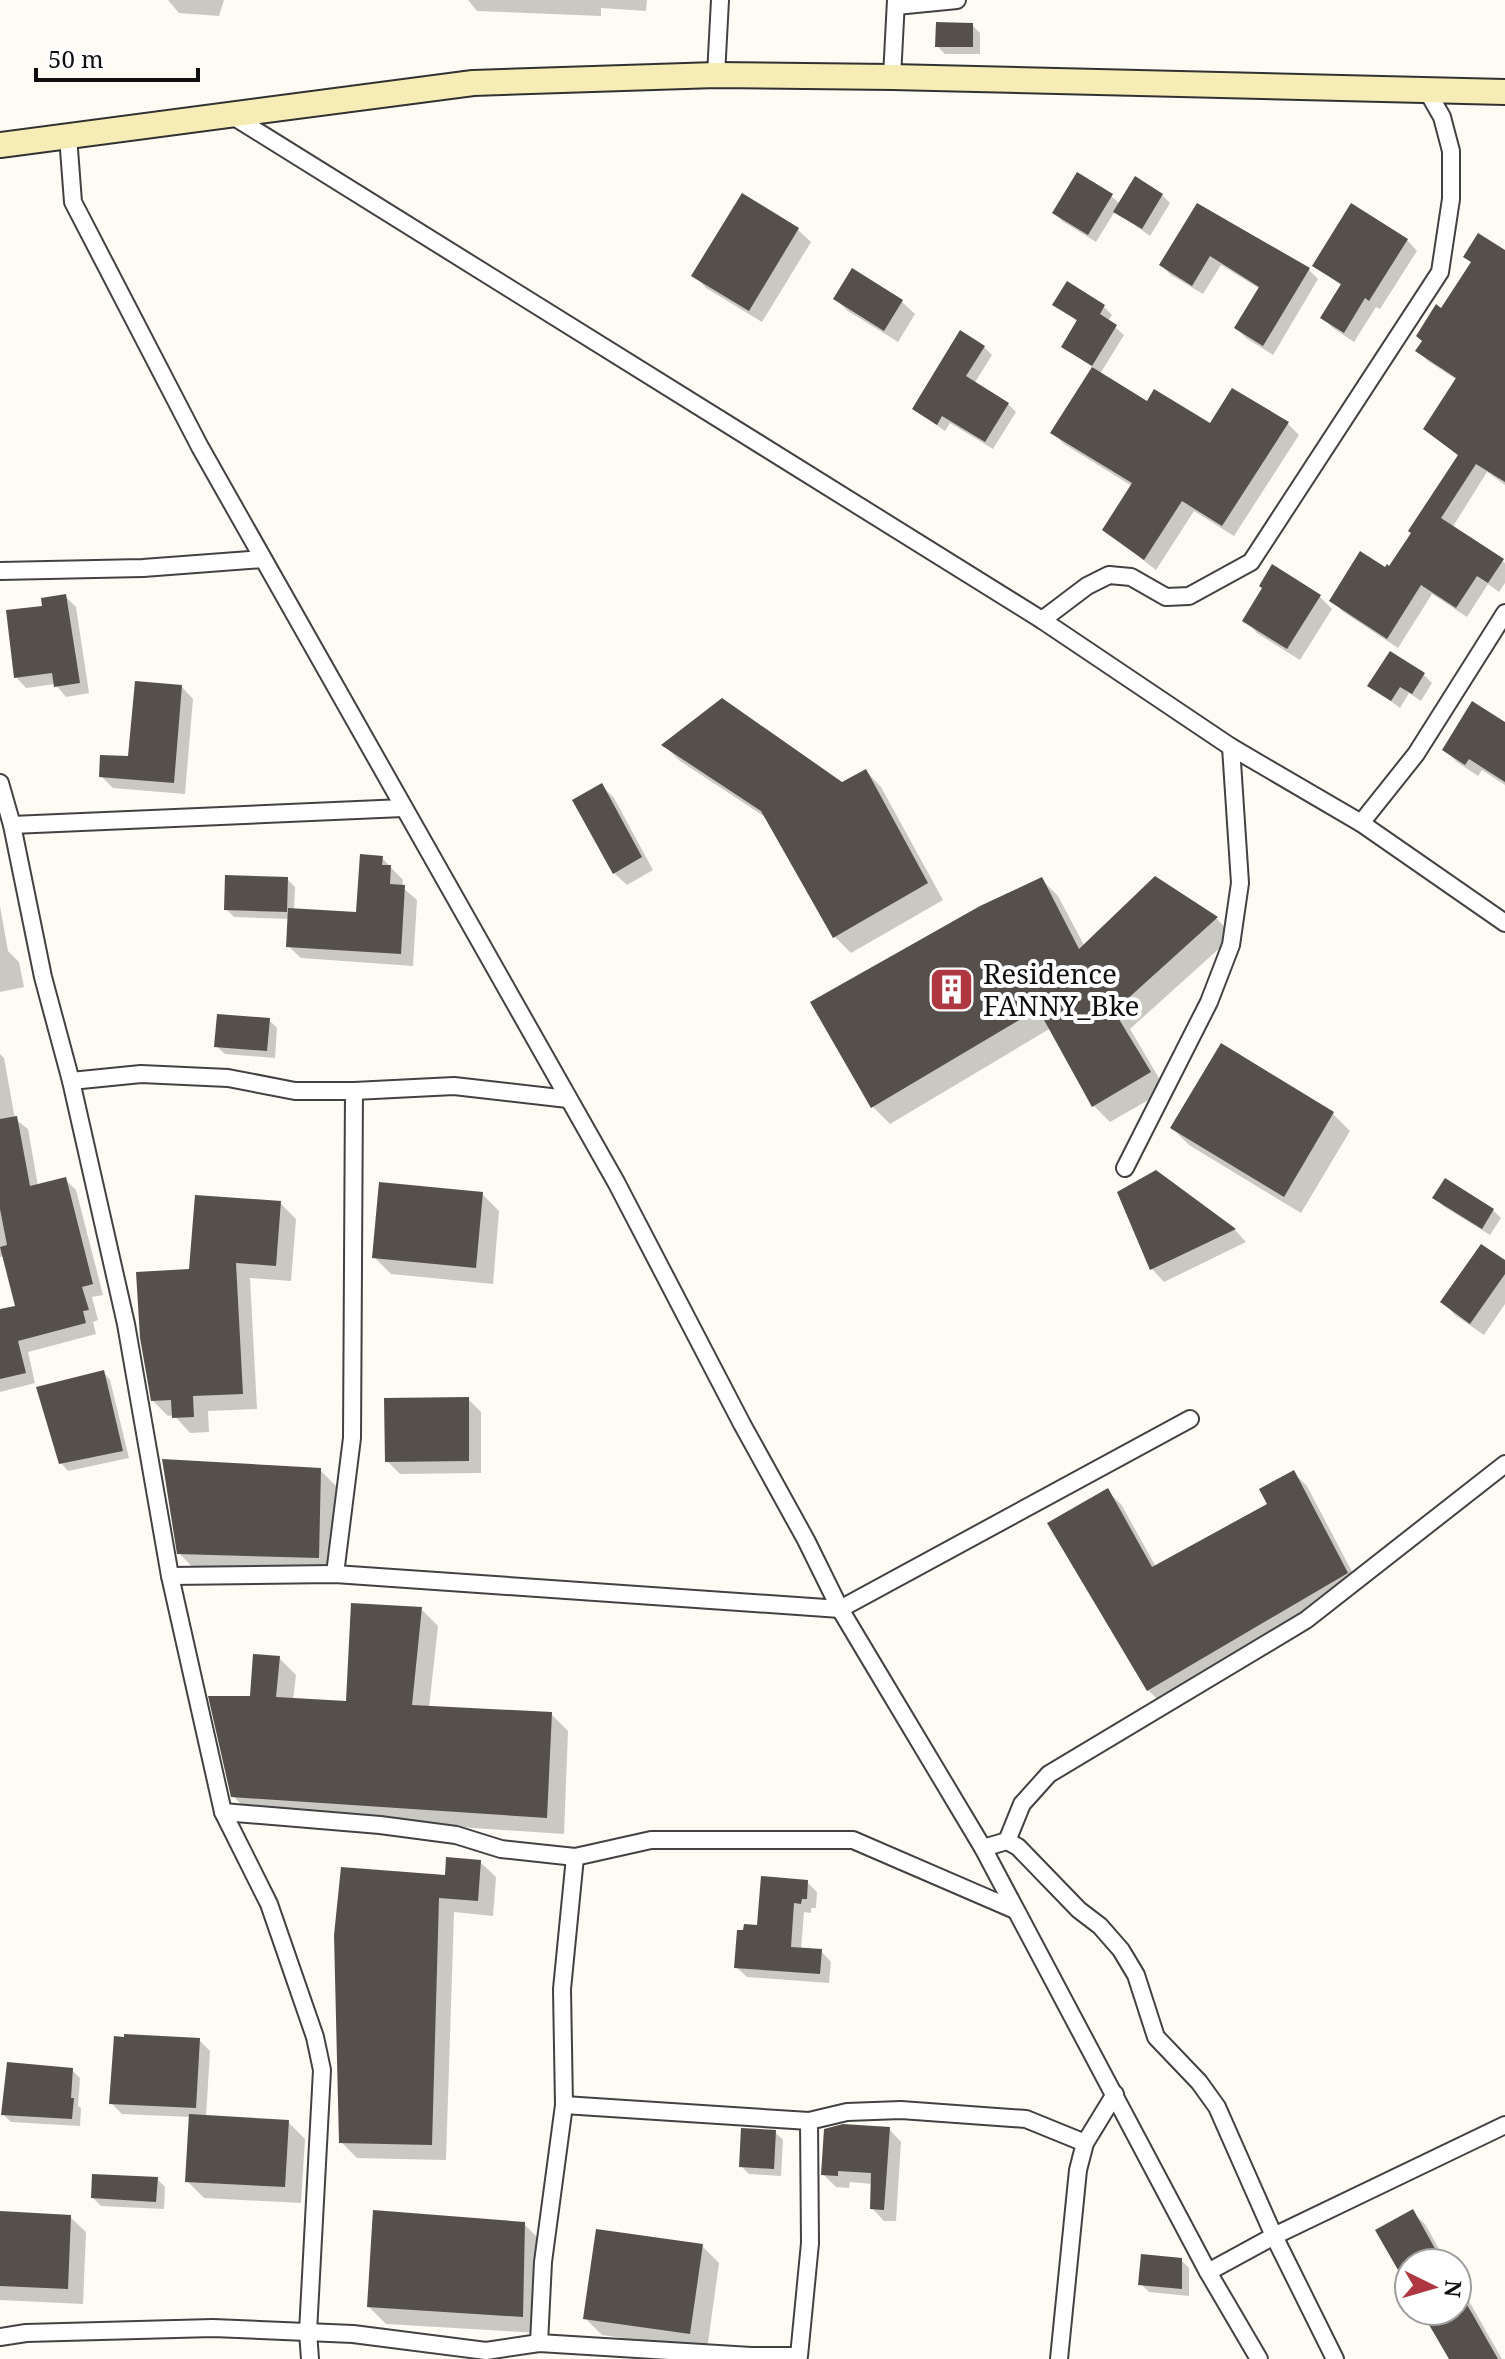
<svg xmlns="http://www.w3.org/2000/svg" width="1505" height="2359" font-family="'Noto Serif',serif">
<rect width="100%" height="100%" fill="#fdfbf3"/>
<g fill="#0003">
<polygon points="168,0 224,0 219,16 179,13"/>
<polygon points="468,0 647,0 646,11 601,8 601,16 477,11"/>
<polygon points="972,25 980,33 980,54 945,54 937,46"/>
<polygon points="1162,195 1170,203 1150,236 1115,211 1096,242 1062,221 1054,213 1111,196 1120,204"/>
<polygon points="743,196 798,230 811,242 762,322 706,288 694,275"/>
<polygon points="1198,206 1308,269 1318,279 1273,355 1246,338 1236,328 1260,289 1221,265 1203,294 1171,275 1161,265"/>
<polygon points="1407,240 1417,251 1380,309 1376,307 1354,342 1333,328 1323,318 1342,286 1315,265"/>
<polygon points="1505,253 1505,485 1487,472 1452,528 1505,563 1505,583 1499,592 1488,584 1467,617 1432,594 1398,648 1342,611 1332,600 1390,569 1459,456 1425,429 1457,380 1428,361 1418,351 1472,263 1465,257"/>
<polygon points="852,271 902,302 915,314 898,342 848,311 835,299"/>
<polygon points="1067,283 1104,307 1112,315 1108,321 1124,335 1100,374 1148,403 1211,426 1233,390 1288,424 1299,435 1234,536 1194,511 1156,570 1104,530 1132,486 1064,444 1053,433 1094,368 1063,346 1078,322 1054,304"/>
<polygon points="984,347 992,355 974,384 1008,404 1016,412 993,449 950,423 945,431 914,409"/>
<polygon points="1264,589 1320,597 1332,609 1300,660 1257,633 1245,620"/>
<polygon points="66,597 76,607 89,693 66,697 55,684 26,688 16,677 44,608"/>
<polygon points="1424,675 1432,683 1421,701 1409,693 1400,708 1370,686"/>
<polygon points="182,687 193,699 185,794 113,788 101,776 130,758"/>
<polygon points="1505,724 1505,785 1482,770 1478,776 1457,762 1444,750"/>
<polygon points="664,745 842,785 866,771 881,787 943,900 851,953 835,937 768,819 680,761"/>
<polygon points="602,786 614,798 653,870 627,885 614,873"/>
<polygon points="382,858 403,880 402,887 417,900 413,966 301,958 288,946 290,919 234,917 226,909 287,879 295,887 294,910 358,914"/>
<polygon points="1041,879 1058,896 1085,947 1155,879 1217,919 1233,936 1130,1029 1166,1090 1110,1122 1093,1105 1051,1028 890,1124 873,1107"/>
<polygon points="0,906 8,951 19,962 24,987 0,992"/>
<polygon points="269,1020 277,1028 275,1058 225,1054 216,1046"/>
<polygon points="1222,1046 1333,1114 1350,1131 1301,1213 1189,1145 1172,1128"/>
<polygon points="0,1054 4,1058 15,1119 28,1129 38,1186 65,1179 76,1190 103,1295 92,1297 98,1320 93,1322 96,1334 28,1352 35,1383 0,1392 0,1311 17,1307 4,1256 0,1257"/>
<polygon points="1156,1172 1235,1230 1246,1242 1164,1282 1152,1269"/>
<polygon points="482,1194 499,1211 493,1284 391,1274 374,1257"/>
<polygon points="1435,1198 1493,1210 1501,1218 1490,1235 1443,1206"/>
<polygon points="280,1203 296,1219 291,1281 250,1278 257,1409 208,1411 209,1432 190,1433 174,1415 168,1416 152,1400 191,1271"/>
<polygon points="1505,1263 1505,1304 1484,1335 1455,1315 1443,1302"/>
<polygon points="103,1372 110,1380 129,1458 68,1471 61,1463"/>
<polygon points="468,1399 481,1412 481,1473 400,1474 387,1461"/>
<polygon points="320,1470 337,1487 336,1574 196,1571 179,1553"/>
<polygon points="1294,1473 1307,1486 1360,1587 1162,1704 1148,1690 1107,1491 1121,1504 1156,1567 1270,1505"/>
<polygon points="421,1609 438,1626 429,1708 551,1714 568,1731 564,1834 250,1813 233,1796 251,1698 279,1658 296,1675 293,1700 348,1703"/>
<polygon points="480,1862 496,1877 493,1916 454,1912 446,2160 357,2158 341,2142 446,1877"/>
<polygon points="807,1882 817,1892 816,1908 811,1908 811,1913 804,1912 801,1950 821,1951 831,1962 829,1983 747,1977 736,1967 759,1927"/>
<polygon points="199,2040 210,2051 206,2117 288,2122 305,2139 301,2203 204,2198 187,2181 191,2117 122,2114 111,2103"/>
<polygon points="72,2070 80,2078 78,2106 81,2108 80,2126 11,2122 3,2114"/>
<polygon points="889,2129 901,2142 896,2221 884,2221 872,2208 872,2184 850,2182 849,2188 836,2187 823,2174"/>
<polygon points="775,2132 783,2140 781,2176 749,2174 741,2166"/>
<polygon points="157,2179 165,2187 164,2209 101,2206 93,2198"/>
<polygon points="1412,2212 1425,2224 1447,2263 1409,2263 1409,2285 1378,2231"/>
<polygon points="0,2213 70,2217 86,2232 83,2304 0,2300"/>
<polygon points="524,2224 541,2241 539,2333 386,2324 369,2307"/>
<polygon points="702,2246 719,2263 707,2350 602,2335 585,2318"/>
<polygon points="1181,2260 1189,2268 1189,2296 1149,2292 1141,2284"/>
<polygon points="1457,2280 1502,2359 1451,2359 1424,2311 1457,2311"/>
</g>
<g fill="#56504d">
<polygon points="936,22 973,23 973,47 935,47"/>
<polygon points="1077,172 1113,194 1088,235 1052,213"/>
<polygon points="1135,176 1163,194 1142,229 1113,212"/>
<polygon points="742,193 799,228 749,311 691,276"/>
<polygon points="1197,203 1310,268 1263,346 1234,328 1259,287 1210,256 1192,286 1159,265"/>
<polygon points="1351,203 1408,239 1369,301 1365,298 1344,333 1320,318 1341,284 1312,266"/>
<polygon points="1478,233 1505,250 1505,482 1476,464 1441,518 1504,559 1488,583 1477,576 1456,608 1421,585 1387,639 1329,601 1360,551 1385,567 1387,564 1389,566 1411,533 1408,531 1458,455 1423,429 1456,378 1415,351 1422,341 1416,336 1436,304 1441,308 1471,262 1463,257"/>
<polygon points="852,268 903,300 884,331 833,299"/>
<polygon points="1067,281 1105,305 1100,314 1117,325 1092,366 1061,347 1077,320 1052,305"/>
<polygon points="960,330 985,346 966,376 1009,403 985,442 942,416 937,425 912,409"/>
<polygon points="1092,367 1147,401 1154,389 1210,423 1232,388 1289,422 1222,526 1182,501 1144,560 1102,530 1132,483 1050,433"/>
<polygon points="1272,564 1321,595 1287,649 1242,621 1262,588 1259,586"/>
<polygon points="66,594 80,683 54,687 52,673 14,678 6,610 42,606 41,598"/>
<polygon points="1390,651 1425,673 1412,694 1400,687 1391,701 1367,686"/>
<polygon points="135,681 182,685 174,783 99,777 100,755 128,756"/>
<polygon points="722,698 842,782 866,769 928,883 833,938 761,811 661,745"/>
<polygon points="1472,701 1505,722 1505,782 1469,759 1465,765 1442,750"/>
<polygon points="602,783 642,857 613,874 572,800"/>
<polygon points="360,854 383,856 382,865 391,865 390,884 405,885 401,954 286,947 288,908 356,912"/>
<polygon points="225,875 288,877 287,912 224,910"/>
<polygon points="1155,876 1218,917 1114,1011 1151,1072 1092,1107 1038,1009 871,1108 810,1002 980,906 1042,877 1079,949"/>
<polygon points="217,1014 270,1018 267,1051 214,1047"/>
<polygon points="1221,1043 1334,1112 1284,1197 1170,1128"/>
<polygon points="17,1116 30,1186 66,1177 93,1284 82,1287 89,1310 83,1311 86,1323 18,1341 26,1373 0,1379 0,1309 15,1306 0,1247 7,1245 0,1209 0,1119"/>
<polygon points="1156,1170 1236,1229 1150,1270 1117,1192"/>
<polygon points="1445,1178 1494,1209 1482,1229 1432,1198"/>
<polygon points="379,1182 483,1192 476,1268 372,1258"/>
<polygon points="195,1195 281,1201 276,1266 236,1263 243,1394 193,1396 194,1417 172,1418 171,1400 151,1401 140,1338 136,1272 189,1269"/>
<polygon points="1481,1244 1505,1260 1505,1274 1470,1324 1440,1302"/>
<polygon points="104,1370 123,1451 59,1464 36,1387"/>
<polygon points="469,1397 469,1461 385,1462 384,1398"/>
<polygon points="162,1459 321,1468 319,1558 177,1554"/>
<polygon points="1294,1470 1348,1573 1147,1691 1047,1523 1108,1488 1152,1567 1267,1504 1259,1489"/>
<polygon points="351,1603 422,1607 412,1705 552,1712 547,1818 231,1797 208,1696 250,1696 253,1654 280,1656 276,1697 346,1701"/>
<polygon points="446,1857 481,1860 478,1901 439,1898 432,2145 339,2143 334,1935 341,1867 445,1875"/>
<polygon points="761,1876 808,1880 807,1899 802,1899 801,1904 794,1903 791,1947 822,1949 820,1974 734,1968 737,1930 743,1930 744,1924 757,1925"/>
<polygon points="124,2034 200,2038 196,2108 109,2104 114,2036 124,2037"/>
<polygon points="7,2062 73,2068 71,2098 74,2098 72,2119 1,2115"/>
<polygon points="189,2114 289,2120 285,2187 185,2182"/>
<polygon points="843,2124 890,2127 884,2210 870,2209 871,2173 838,2171 838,2176 821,2175 824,2129"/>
<polygon points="741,2128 776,2130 774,2169 739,2167"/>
<polygon points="92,2174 158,2177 156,2202 91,2198"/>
<polygon points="1413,2209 1443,2263 1409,2263 1409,2289 1375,2230"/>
<polygon points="373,2210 525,2222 523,2317 367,2307"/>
<polygon points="0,2211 71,2215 68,2289 0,2286"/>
<polygon points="596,2229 703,2244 690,2334 583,2319"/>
<polygon points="1141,2254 1182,2258 1182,2289 1138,2285"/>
<polygon points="1457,2288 1473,2315 1498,2359 1449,2359 1421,2311 1457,2311"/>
</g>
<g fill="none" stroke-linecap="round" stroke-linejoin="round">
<defs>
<g id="street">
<polyline points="896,6 957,0"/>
<polyline points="716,75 720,0"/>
<polyline points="892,77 896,0"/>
<polyline points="231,115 1042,620 1231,747 1361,823 1505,923"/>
<polyline points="68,136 73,202 200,447 616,1182 742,1424 806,1540 840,1609 983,1848 1208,2272 1259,2359"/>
<polyline points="0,571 143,568 263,559"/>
<polyline points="1042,620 1087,586 1109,575 1131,577 1166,597 1189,596 1251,562 1440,272 1451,199 1451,151 1442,117 1426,89"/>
<polyline points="0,783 12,825 43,977 71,1081 126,1324 170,1576 223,1812 269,1904 315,2037 322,2070 308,2332 310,2359"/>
<polyline points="1361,823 1416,754 1505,613"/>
<polyline points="12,825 403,808"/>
<polyline points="71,1081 141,1074 228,1078 295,1091 354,1091 454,1086 568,1099"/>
<polyline points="1125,1168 1209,1002 1231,945 1240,883 1231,747"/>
<polyline points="335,1574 352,1438 354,1091"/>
<polyline points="170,1576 335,1574 840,1609 1190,1419"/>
<polyline points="223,1812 380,1825 456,1835 501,1849 575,1857 651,1840 853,1840 1015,1910"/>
<polyline points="1007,1841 1022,1804 1049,1774 1306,1620 1505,1464"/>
<polyline points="983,1848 1007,1841 1018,1847 1079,1910 1100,1926 1121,1950 1136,1975 1156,2037 1199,2082 1217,2107 1274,2236 1335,2359"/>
<polyline points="564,2105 809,2121 847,2112 901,2110 1026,2119 1085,2143"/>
<polyline points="1208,2272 1274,2236 1505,2125"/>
<polyline points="0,2337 26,2333 213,2328 353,2334 486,2351 539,2343 751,2356 799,2356 810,2243 809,2121"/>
<polyline points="539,2343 543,2262 564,2105 562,1989 575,1857"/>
<polyline points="1059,2359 1078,2170 1085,2143 1115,2094"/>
</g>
<polyline id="secondary" points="0,145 473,83 716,75 892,77 1505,92"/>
</defs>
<use href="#street" stroke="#424242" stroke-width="20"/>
<use href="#secondary" stroke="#313131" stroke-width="28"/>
<use href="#street" stroke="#fff" stroke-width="16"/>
<use href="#secondary" stroke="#f5ecb6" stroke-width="24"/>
</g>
<defs>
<symbol id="building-square" viewBox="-11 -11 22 22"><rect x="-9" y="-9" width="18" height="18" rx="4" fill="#af3741" stroke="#fff"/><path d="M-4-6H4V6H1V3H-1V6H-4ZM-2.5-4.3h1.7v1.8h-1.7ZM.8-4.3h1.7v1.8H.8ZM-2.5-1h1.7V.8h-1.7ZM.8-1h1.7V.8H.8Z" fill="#fff"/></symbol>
</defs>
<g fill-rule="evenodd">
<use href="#building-square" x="926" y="964" width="51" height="51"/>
</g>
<g text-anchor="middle" stroke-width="8" stroke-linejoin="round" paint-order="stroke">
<g font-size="28" fill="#0f0f0f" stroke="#fff" text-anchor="start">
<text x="983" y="984">Residence<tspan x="983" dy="32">FANNY_Bke</tspan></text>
</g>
</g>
<g transform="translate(1433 2287) rotate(95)"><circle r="38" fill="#ffffff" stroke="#9f9f9f" stroke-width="2"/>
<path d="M0-6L14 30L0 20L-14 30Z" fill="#af3741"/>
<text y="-12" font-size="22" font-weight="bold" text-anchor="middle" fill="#0f0f0f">N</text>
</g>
<path d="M36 68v12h162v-12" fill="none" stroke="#0f0f0f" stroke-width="4"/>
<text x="48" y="68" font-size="24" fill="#0f0f0f" stroke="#ffffff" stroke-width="6" paint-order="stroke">50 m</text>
</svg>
